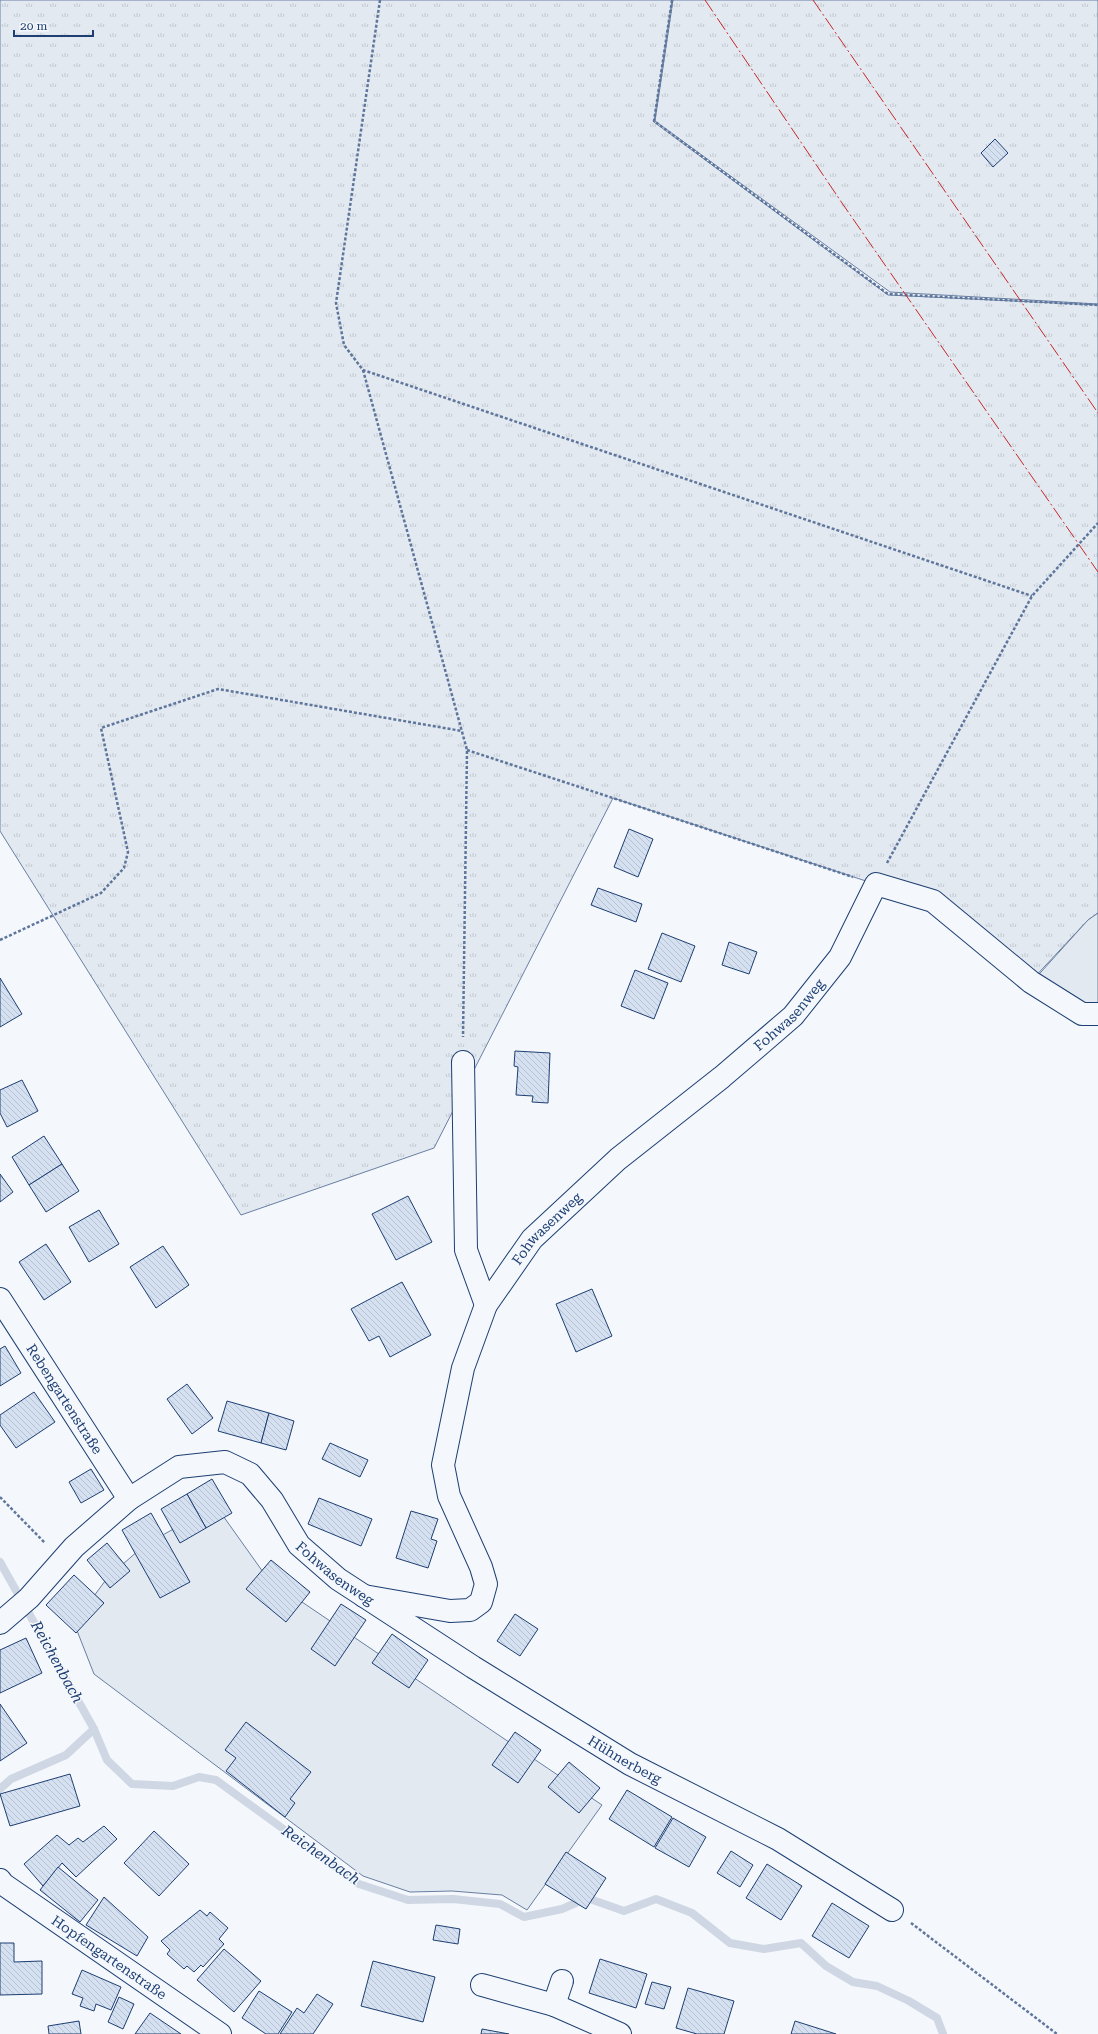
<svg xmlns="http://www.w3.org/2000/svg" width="1098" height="2034" font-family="'Roboto Serif',serif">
<defs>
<pattern id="grass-tufts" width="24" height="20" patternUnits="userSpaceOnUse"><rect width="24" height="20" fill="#e3e9f0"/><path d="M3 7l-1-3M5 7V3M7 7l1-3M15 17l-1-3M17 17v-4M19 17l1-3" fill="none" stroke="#c2c9d1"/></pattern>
<pattern id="building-back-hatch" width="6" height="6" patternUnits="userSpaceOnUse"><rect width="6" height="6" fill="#d5e0f0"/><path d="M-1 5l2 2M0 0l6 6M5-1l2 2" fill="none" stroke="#b6c1d1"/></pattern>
</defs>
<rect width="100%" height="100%" fill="#f4f7fb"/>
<g fill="url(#grass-tufts)" stroke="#687fa3">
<polygon points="0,0 672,0 654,122 888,295 1098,305 1098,913 1088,920 1031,981 933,900 875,884 613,798 434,1148 241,1215 0,831"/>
<polygon points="673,0 1098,0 1098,304 890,292 655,121"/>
</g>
<g fill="#e3e9f0" stroke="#687fa3">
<polygon points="1098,913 1098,1013 1032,982 1088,920"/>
<polygon points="216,1506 268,1579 602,1805 527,1910 502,1895 452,1891 410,1892 363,1876 94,1674 74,1623 108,1577 146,1544"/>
</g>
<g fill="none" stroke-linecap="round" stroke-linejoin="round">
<g stroke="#cfd7e4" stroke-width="8">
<polyline points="0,1562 94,1729 107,1760 132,1784 173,1786 199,1777 216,1780 359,1884 408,1900 453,1899 500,1904 524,1917 562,1909 587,1898 624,1911 656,1899 692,1913 730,1943 764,1949 801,1943 826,1966 853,1982 877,1986 909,2001 937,2018 943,2034"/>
<polyline points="0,1789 11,1779 66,1755 94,1729"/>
</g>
</g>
<g fill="url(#building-back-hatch)" stroke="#1d3f73">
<polygon points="995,139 1008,153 993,167 981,153"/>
<polygon points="629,829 653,839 638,877 614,867"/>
<polygon points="598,888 642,904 636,922 591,905"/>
<polygon points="662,933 695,946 681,982 648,969"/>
<polygon points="729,942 757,952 749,974 722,965"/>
<polygon points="635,970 668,983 654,1019 621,1006"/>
<polygon points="0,978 22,1014 0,1027"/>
<polygon points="515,1051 550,1053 548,1103 532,1102 533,1096 516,1095 518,1067 514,1066"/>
<polygon points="22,1080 38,1111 7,1127 0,1113 0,1090"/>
<polygon points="44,1136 62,1164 29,1185 12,1157"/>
<polygon points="62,1164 79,1191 46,1212 29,1185"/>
<polygon points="0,1174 13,1192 0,1202"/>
<polygon points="408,1196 432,1242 396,1260 372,1214"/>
<polygon points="99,1210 119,1244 89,1262 69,1227"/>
<polygon points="46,1244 71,1282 44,1300 19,1262"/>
<polygon points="163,1246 189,1285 156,1308 130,1267"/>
<polygon points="402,1282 431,1335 390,1357 379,1336 369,1341 351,1309"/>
<polygon points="592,1289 612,1336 576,1352 556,1304"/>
<polygon points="5,1346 21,1373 0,1386 0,1349"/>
<polygon points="187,1384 213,1418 192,1434 167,1399"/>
<polygon points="34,1392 55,1422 16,1448 0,1425 0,1415"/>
<polygon points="227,1401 269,1413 261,1443 218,1431"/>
<polygon points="269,1413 294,1421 286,1450 261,1443"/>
<polygon points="330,1443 368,1460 360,1477 322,1459"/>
<polygon points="91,1469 104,1490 81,1503 69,1482"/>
<polygon points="212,1479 232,1513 206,1528 187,1494"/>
<polygon points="187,1494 206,1528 180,1543 161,1509"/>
<polygon points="319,1498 372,1519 361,1546 308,1524"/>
<polygon points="411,1511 438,1519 431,1539 437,1541 428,1568 396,1558"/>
<polygon points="151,1513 190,1582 160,1598 122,1530"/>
<polygon points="107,1543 130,1571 110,1588 87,1560"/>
<polygon points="271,1560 310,1592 286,1622 246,1589"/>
<polygon points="74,1575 104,1603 76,1633 46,1605"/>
<polygon points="341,1604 366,1620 335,1666 311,1649"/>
<polygon points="515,1614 538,1629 520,1656 497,1641"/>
<polygon points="392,1634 428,1660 409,1688 372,1663"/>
<polygon points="26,1638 42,1673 0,1693 0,1650"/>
<polygon points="0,1704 27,1743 0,1761"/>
<polygon points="246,1722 311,1772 290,1799 295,1803 285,1817 226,1771 236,1758 225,1750"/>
<polygon points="515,1732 541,1750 518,1783 492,1765"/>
<polygon points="569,1762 600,1788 579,1813 548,1787"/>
<polygon points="70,1774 80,1806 10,1826 0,1794"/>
<polygon points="627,1790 672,1817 654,1847 609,1819"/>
<polygon points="673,1818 706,1837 689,1867 655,1848"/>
<polygon points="104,1826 117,1839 76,1877 62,1863 43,1886 24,1864 57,1835 69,1845 78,1838 83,1842"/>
<polygon points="154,1831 189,1864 159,1896 124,1863"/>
<polygon points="731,1851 753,1865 740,1887 717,1873"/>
<polygon points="566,1852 606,1878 586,1909 545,1884"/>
<polygon points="767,1864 802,1886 781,1920 746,1898"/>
<polygon points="58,1867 98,1900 80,1922 40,1890"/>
<polygon points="104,1897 148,1937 137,1956 86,1925"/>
<polygon points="832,1903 869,1926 849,1958 812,1936"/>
<polygon points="200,1910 207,1916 210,1912 228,1928 219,1939 224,1944 203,1967 201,1965 194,1972 187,1966 184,1969 167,1954 170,1950 161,1941"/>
<polygon points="436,1925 460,1929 458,1944 433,1940"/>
<polygon points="0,1943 14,1943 14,1962 42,1961 42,1994 0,1995"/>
<polygon points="224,1949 261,1981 234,2012 197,1980"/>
<polygon points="600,1959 647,1974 636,2008 589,1993"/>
<polygon points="373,1961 435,1977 423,2022 361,2006"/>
<polygon points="82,1970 121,1987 111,2010 96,2004 94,2011 80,2006 83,1998 72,1994"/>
<polygon points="652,1982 671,1987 664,2009 645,2004"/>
<polygon points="688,1988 734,2001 724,2034 697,2034 676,2028"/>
<polygon points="259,1991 292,2012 278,2034 266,2034 242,2018"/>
<polygon points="317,1994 333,2004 313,2034 280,2034 297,2008 304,2013"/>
<polygon points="119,1997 134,2004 123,2029 108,2022"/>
<polygon points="150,2013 181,2034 135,2034"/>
<polygon points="79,2021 81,2034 49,2034 48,2026"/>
<polygon points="795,2021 836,2034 791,2034"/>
<polygon points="482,2029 509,2034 481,2034"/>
</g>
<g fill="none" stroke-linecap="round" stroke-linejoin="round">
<defs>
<g id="minor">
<polyline points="463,1062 466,1250 486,1305"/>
<path id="s1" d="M0 1299 129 1499"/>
<path id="s2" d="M364 1596 450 1611 470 1610 481 1602 486 1584 481 1567 449 1496 443 1465 463 1368 486 1305 532 1239 618 1159 722 1077 793 1016 840 957 876 884 933 901 1031 982 1082 1014H1098"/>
<path id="s3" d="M0 1623 29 1598 74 1547 129 1499 179 1467 225 1462 250 1474 272 1500 299 1545 338 1579 473 1667 630 1764 778 1839 892 1910"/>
<path id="s4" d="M0 1880 3 1884 220 2034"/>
<polyline points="482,1985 554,2005 620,2034"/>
<polyline points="554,2005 562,1981"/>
</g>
</defs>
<use href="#minor" stroke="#1d3f73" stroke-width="24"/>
<g stroke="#5e769c" stroke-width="2.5" stroke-dasharray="3 2" stroke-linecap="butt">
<polyline points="380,0 336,303 344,345 363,370 1032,596"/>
<polyline points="672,0 654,121 888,294 1098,305"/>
<polyline points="363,370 467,750 463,1037"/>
<polyline points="467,750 853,877"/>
<polyline points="887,863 1032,596 1098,523"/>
<polyline points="0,940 101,893 124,868 128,852 101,728 218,689 462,731"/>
<polyline points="0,1497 45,1543"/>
<polyline points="911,1923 1057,2034"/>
</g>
<use href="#minor" stroke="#f4f7fb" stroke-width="22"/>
<g stroke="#c62828" stroke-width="1" stroke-dasharray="14 3 2 3" stroke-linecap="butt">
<polyline points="705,0 842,203 1098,572"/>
<polyline points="813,0 1098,413"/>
</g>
</g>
<g text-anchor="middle" stroke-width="3" stroke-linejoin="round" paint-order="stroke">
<g font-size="14" fill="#1d3f73" stroke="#f4f7fb">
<text dy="5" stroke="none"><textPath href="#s2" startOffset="855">Fohwasenweg</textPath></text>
<text dy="5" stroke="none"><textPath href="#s2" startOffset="531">Fohwasenweg</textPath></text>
<text dy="5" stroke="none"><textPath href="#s1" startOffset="119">Rebengartenstraße</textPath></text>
<text dy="5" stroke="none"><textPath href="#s3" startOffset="445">Fohwasenweg</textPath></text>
<text dy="5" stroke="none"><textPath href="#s3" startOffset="790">Hühnerberg</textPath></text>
<text dy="5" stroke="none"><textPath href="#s4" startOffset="134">Hopfengartenstraße</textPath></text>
</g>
<g font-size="15" font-style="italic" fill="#1d3f73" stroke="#f4f7fb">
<text transform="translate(57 1662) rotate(61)" y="5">Reichenbach</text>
<text transform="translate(321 1855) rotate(35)" y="5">Reichenbach</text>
</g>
</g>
<path d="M14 30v6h79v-6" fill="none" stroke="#1d3f73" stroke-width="2"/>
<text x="20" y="30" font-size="12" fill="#1d3f73" stroke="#f4f7fb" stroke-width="3" paint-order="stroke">20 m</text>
</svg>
